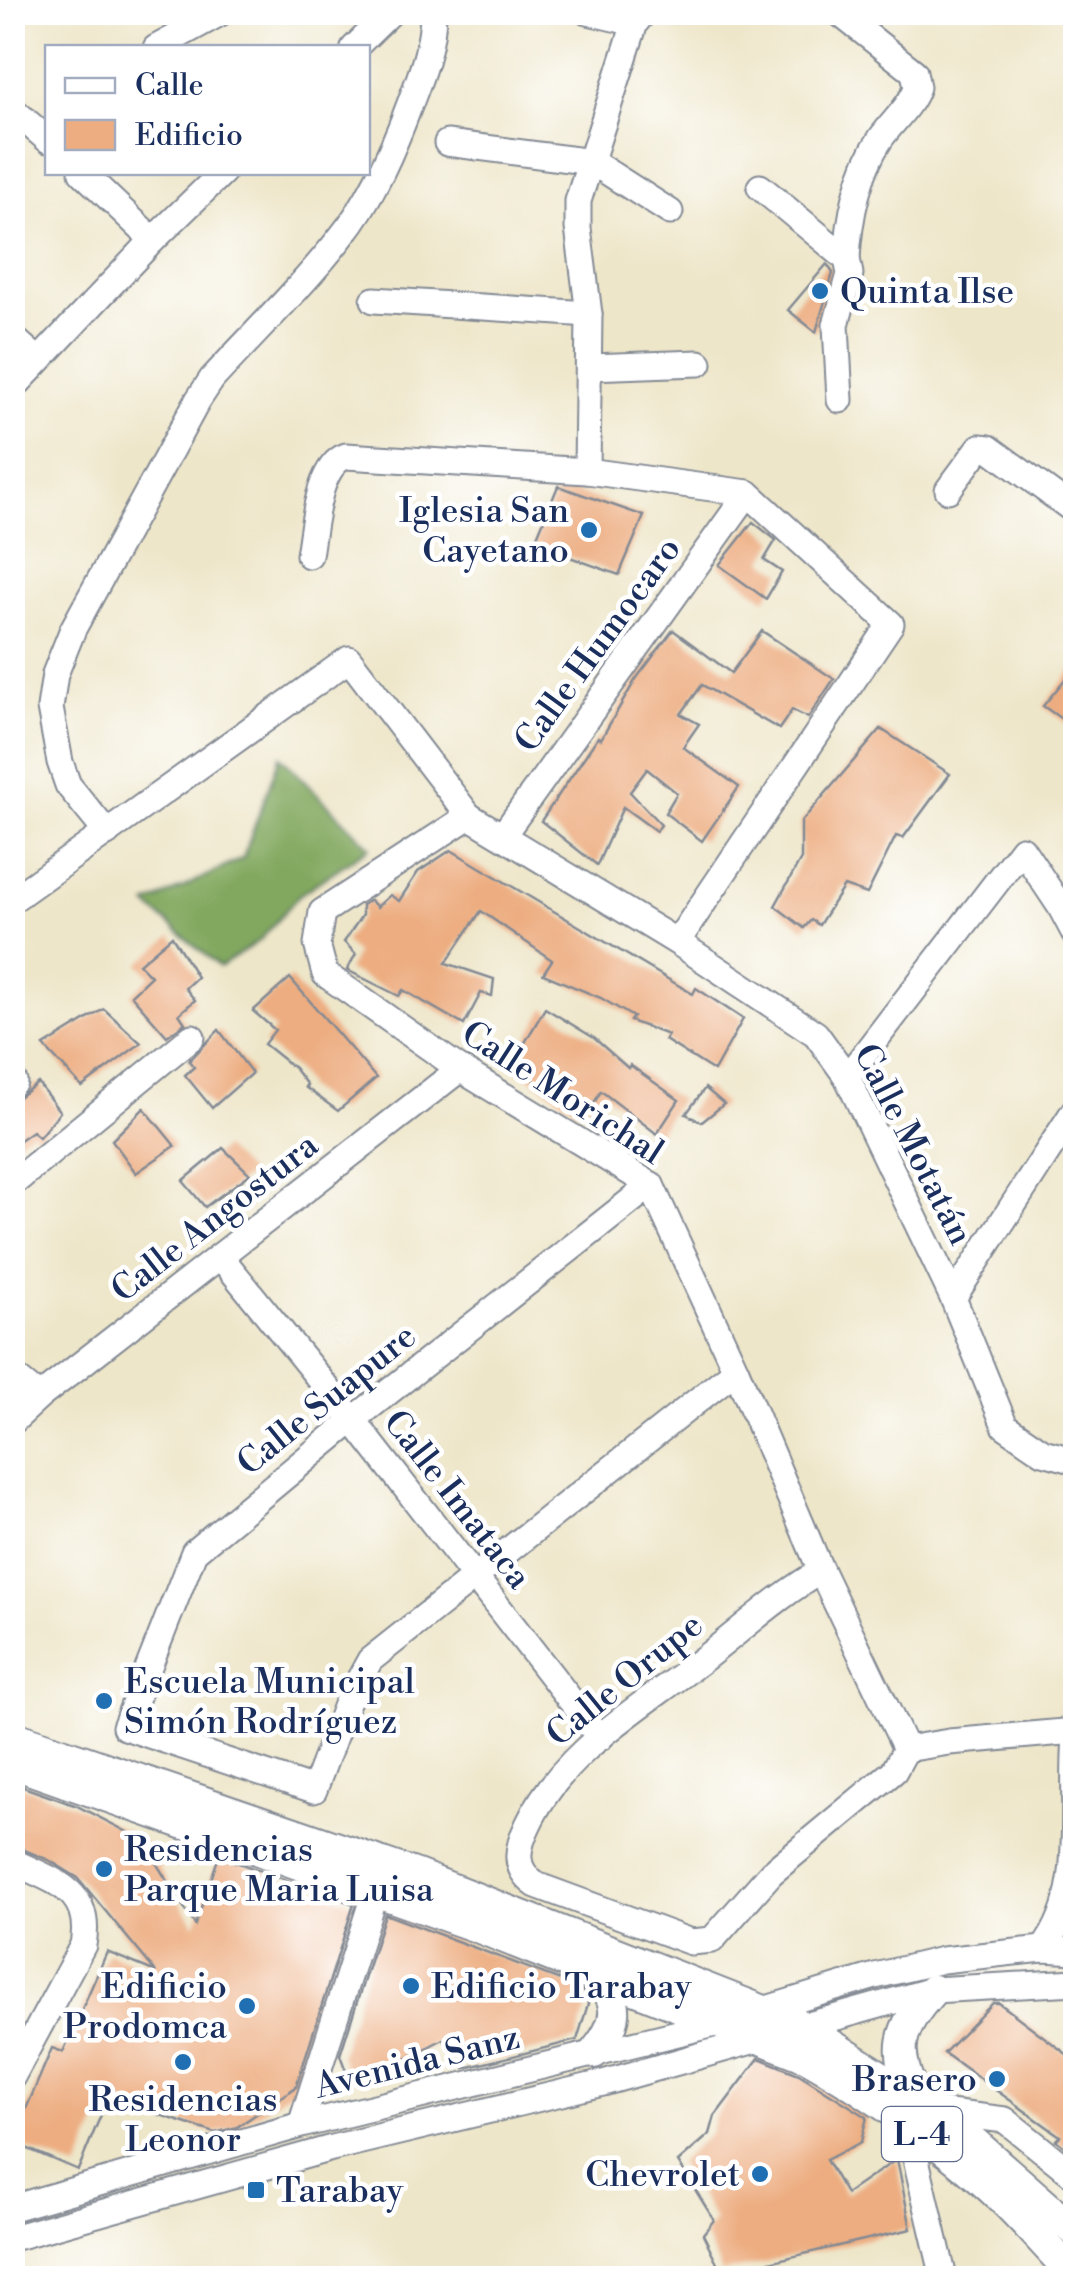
<svg xmlns="http://www.w3.org/2000/svg" width="1088" height="2291" font-family="'Libre Bodoni',serif">
<rect width="100%" height="100%" fill="#fff"/>
<filter id="ink" filterUnits="userSpaceOnUse"><feTurbulence type="fractalNoise" baseFrequency=".01" numOctaves="2"/><feDisplacementMap in="SourceGraphic" scale="20" xChannelSelector="R" yChannelSelector="G"/><feConvolveMatrix kernelMatrix="1 2 1 2 8 2 1 2 1" color-interpolation-filters="sRGB"/></filter>
<filter id="wash" filterUnits="userSpaceOnUse"><feTurbulence type="fractalNoise" baseFrequency=".0048" numOctaves="4" result="noise"/><feDisplacementMap in="SourceGraphic" scale="40" xChannelSelector="R" yChannelSelector="G"/><feGaussianBlur stdDeviation="2.25" result="paint"/><feColorMatrix in="noise" values="0 0 0 0 0 0 0 0 0 0 0 0 0 0 0 0 0 1.4 0 .05"/><feComposite in="paint" operator="in"/></filter>
<g filter="url(#wash)">
<rect width="100%" height="100%" fill="#eee6c9"/>
<polygon fill="#82a85e" stroke="#4e6c5e" stroke-width="2.5" points="280,756 370,847 299,895 260,940 220,967 147,905 243,858"/>
<g id="blocks">
<g fill="#edad81">
<polygon points="827,264 833,273 816,332 788,310"/>
<polygon points="558,486 644,516 619,575 534,544"/>
<polygon points="753,522 776,540 764,560 782,572 766,599 719,565"/>
<polygon points="673,630 731,673 762,631 834,679 808,718 792,710 779,729 702,685 681,714 699,724 683,747 739,787 702,841 665,813 677,793 647,769 630,792 661,825 656,831 623,807 597,865 541,821 598,737 601,739 636,679"/>
<polygon points="1076,666 1076,729 1043,706"/>
<polygon points="881,729 950,774 903,838 896,836 867,894 844,886 819,925 811,920 804,928 775,906 801,859 801,822"/>
<polygon points="451,850 693,994 696,988 743,1019 714,1071 665,1040 668,1035 630,1021 633,1017 601,998 543,974 552,960 481,911 446,963 494,979 492,996 481,993 464,1025 403,990 399,996 347,970 356,954 344,942 362,915 362,905 370,900 377,907 390,895 399,901 418,872"/>
<polygon points="172,936 197,977 185,988 195,1000 179,1014 185,1023 167,1036 131,995 151,976 139,964"/>
<polygon points="290,978 376,1078 338,1111 305,1087 307,1085 294,1068 264,1044 275,1030 253,1011"/>
<polygon points="545,1008 594,1038 628,1068 630,1065 679,1100 657,1134 601,1091 594,1103 588,1103 581,1113 512,1065"/>
<polygon points="104,1009 141,1043 82,1087 44,1046"/>
<polygon points="219,1030 252,1073 212,1108 185,1075 194,1067 189,1061"/>
<polygon points="38,1083 60,1112 39,1137 32,1131 12,1145 12,1102"/>
<polygon points="705,1088 724,1104 702,1122 686,1114"/>
<polygon points="144,1108 175,1146 136,1173 112,1140"/>
<polygon points="223,1148 250,1174 205,1207 183,1181"/>
<polygon points="12,1783 77,1806 141,1839 195,1925 219,1856 354,1904 296,2087 237,2127 215,2133 108,2098 78,2170 12,2142 52,2048 63,2052 107,1952 156,1972 78,1878 49,1860 12,1845"/>
<polygon points="385,1914 579,1987 587,1995 588,2004 577,2040 465,2068 443,2039 374,2076 346,2071 340,2055"/>
<polygon points="993,2003 999,2003 1076,2061 1076,2156 1056,2140 1060,2136 944,2053"/>
<polygon points="759,2058 799,2074 867,2117 861,2142 826,2160 846,2194 897,2159 911,2229 722,2273 703,2234 714,2220 678,2162 710,2134 715,2116"/>
</g>
</g>
</g>
<g filter="url(#ink)">
<use href="#blocks" fill-opacity="0" stroke="#848a94" stroke-width="2.5"/>
<g fill="none" stroke-linecap="round" stroke-linejoin="round">
<defs>
<g id="minor">
<polyline points="588,12 635,23 644,12"/>
<polyline points="156,48 222,12"/>
<polyline points="354,48 391,12"/>
<polyline points="12,109 48,140"/>
<polyline points="447,143 592,162 670,212"/>
<polyline points="82,172 153,240"/>
<path d="M760 187 847 259C849 219 858 172 881 138 892 122 911 106 917 87L914 72 838 12"/>
<polyline points="374,300 589,314"/>
<polyline points="12,337 38,360"/>
<polyline points="590,367 699,363"/>
<polyline points="12,389 153,240 223,172"/>
<polyline points="840,400 836,325 850,274 847,259"/>
<polyline points="587,471 589,314 578,228 578,201 635,23"/>
<polyline points="948,490 980,447 989,448 1076,512"/>
<path d="M309 555C314 528 317 466 346 456L587 471 748 493 891 624 677 942"/>
<polyline points="469,816 322,912 317,944 325,974 460,1069 651,1185 736,1370 821,1571 906,1749"/>
<path d="M107 833 68 785 60 762 50 708 55 674 73 629 198 400 212 379C255 332 302 287 341 237 372 199 394 147 411 101 422 72 433 44 433 12"/>
<polyline points="503,835 748,493"/>
<polyline points="12,900 349,659 469,816 677,942 816,1034 847,1077 953,1298 1005,1426 1043,1452 1076,1461"/>
<polyline points="847,1077 1022,849 1060,906 1076,936"/>
<polyline points="12,1084 14,1082"/>
<polyline points="12,1184 192,1037"/>
<polyline points="651,1185 353,1420 194,1552 125,1727 314,1790 347,1702 370,1660 736,1370"/>
<polyline points="220,1256 353,1420 600,1738"/>
<polyline points="953,1298 1076,1108"/>
<polyline points="12,1375 39,1397"/>
<polyline points="12,1422 39,1397 460,1069"/>
<path d="M821 1571C777 1596 738 1633 698 1663 637 1710 561 1753 528 1825 517 1848 512 1868 536 1885L691 1942 712 1940 771 1873 894 1771 906 1749"/>
<polyline points="906,1749 949,1742 1076,1731"/>
<path d="M12 1861C54 1882 93 1889 83 1945L12 2077"/>
<path d="M1043 1949C1088 1892 1070 1807 1076 1737"/>
<polyline points="933,2111 1005,2120 1076,2177"/>
<polyline points="301,2125 381,1873"/>
<polyline points="924,2136 914,2151 944,2278"/>
<polyline points="12,2208 301,2125 723,2022 875,1976 942,1960 1043,1949 1076,1951"/>
<polyline points="12,2238 332,2148 603,2083 933,1990 1076,1982"/>
</g>
<g id="major">
<polyline points="12,1736 417,1875 802,2026 916,2099 968,2137 1076,2232"/>
<path d="M12 1763 477 1927 807 2057C868 2091 950 2149 1001 2198 1027 2223 1051 2251 1076 2277"/>
<path d="M593 1975C624 2001 618 2024 594 2053"/>
<path d="M916 2099C893 2049 897 2031 933 1990"/>
</g>
</defs>
<use href="#minor" stroke="#848a94" stroke-width="29"/>
<use href="#major" stroke="#848a94" stroke-width="34"/>
<use href="#minor" stroke="#fff" stroke-width="25"/>
<use href="#major" stroke="#fff" stroke-width="30"/>
</g>
</g>
<g fill="#1f6fb2" stroke="#fff" stroke-width="4">
<circle cx="820" cy="291" r="10"/>
<circle cx="589" cy="530" r="10"/>
<circle cx="104" cy="1701" r="10"/>
<circle cx="104" cy="1869" r="10"/>
<circle cx="411" cy="1986" r="10"/>
<circle cx="247" cy="2006" r="10"/>
<circle cx="183" cy="2062" r="10"/>
<circle cx="997" cy="2079" r="10"/>
<circle cx="760" cy="2174" r="10"/>
<rect x="246" y="2180" width="20" height="20" rx="5"/>
</g>
<g text-anchor="middle" stroke-width="9" stroke-linejoin="round" paint-order="stroke">
<rect fill="#fff" stroke="#5f6d8e" stroke-width="2.5" x="882" y="2107" width="80" height="54" rx="8"/>
<g font-size="32" font-weight="bold" fill="#1b2f5e">
<text x="922" y="2145">L-4</text>
</g>
<g font-size="35" fill="#1b2f5e" stroke="#fff" text-anchor="start">
<text x="840" y="303">Quinta Ilse</text>
<text x="569" y="522" text-anchor="end">Iglesia San<tspan x="569" dy="40">Cayetano</tspan></text>
<text x="124" y="1693">Escuela Municipal<tspan x="124" dy="40">Simón Rodríguez</tspan></text>
<text x="124" y="1861">Residencias<tspan x="124" dy="40">Parque Maria Luisa</tspan></text>
<text x="227" y="1998" text-anchor="end">Edificio<tspan x="227" dy="40">Prodomca</tspan></text>
<text x="431" y="1998">Edificio Tarabay</text>
<text x="977" y="2091" text-anchor="end">Brasero</text>
<text x="183" y="2111" text-anchor="middle">Residencias<tspan x="183" dy="40">Leonor</tspan></text>
<text x="740" y="2186" text-anchor="end">Chevrolet</text>
<text x="276" y="2202">Tarabay</text>
</g>
<g font-size="35" fill="#1b2f5e" stroke="#fff">
<text transform="translate(597 644) rotate(-54)" y="12">Calle Humocaro</text>
<text transform="translate(563 1092) rotate(33)" y="12">Calle Morichal</text>
<text transform="translate(914 1144) rotate(63)" y="12">Calle Motatán</text>
<text transform="translate(214 1217) rotate(-38)" y="12">Calle Angostura</text>
<text transform="translate(326 1399) rotate(-39)" y="12">Calle Suapure</text>
<text transform="translate(458 1499) rotate(52)" y="12">Calle Imataca</text>
<text transform="translate(624 1679) rotate(-39)" y="12">Calle Orupe</text>
<text transform="translate(417 2061) rotate(-14)" y="12">Avenida Sanz</text>
</g>
</g>
<rect width="1088" height="2291" fill="none" stroke="#fff" stroke-width="50"/>
<rect x="45" y="45" width="325" height="130" fill="#ffffff" stroke="#a4acbf" stroke-width="2.5"/>
<rect x="65" y="78" width="50" height="15" fill="#ffffff" stroke="#a4acbf" stroke-width="2.5"/>
<text x="135" y="95" font-size="30" fill="#1b2f5e">Calle</text>
<rect x="65" y="120" width="50" height="30" fill="#edad81" stroke="#a4acbf" stroke-width="2.5"/>
<text x="135" y="145" font-size="30" fill="#1b2f5e">Edificio</text>
</svg>
